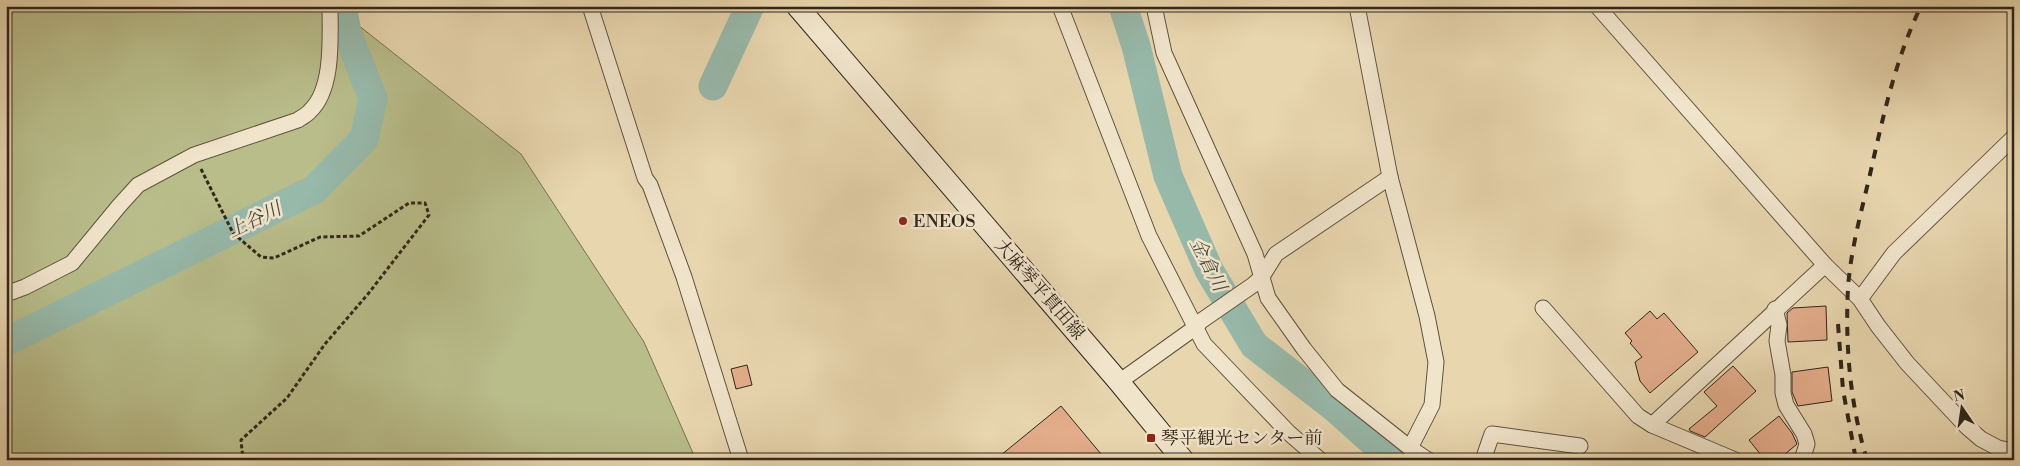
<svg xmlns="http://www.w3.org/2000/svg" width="2020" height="466" font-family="'Libre Bodoni','Noto Serif JP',serif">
<rect width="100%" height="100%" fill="#e8d6af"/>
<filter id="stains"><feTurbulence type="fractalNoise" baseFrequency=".004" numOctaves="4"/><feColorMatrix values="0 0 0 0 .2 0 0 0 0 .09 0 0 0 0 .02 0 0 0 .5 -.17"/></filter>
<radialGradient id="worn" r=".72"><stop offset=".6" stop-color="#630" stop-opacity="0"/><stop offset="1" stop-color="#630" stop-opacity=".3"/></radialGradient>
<polygon fill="#b8bd8a" stroke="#747252" points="6,6 334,6 521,154 644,342 696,460 6,460"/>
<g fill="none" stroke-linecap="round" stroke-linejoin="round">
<g stroke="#97b9aa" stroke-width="29">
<polyline points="1123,6 1136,46 1168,176 1209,270 1254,345 1335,408 1393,460"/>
<polyline points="713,86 750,6"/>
<polyline points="6,342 315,189 364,139 373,99 347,32 342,6"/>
</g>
</g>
<g fill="#e3ac8b" stroke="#31261a">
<polygon points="1826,306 1827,340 1788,342 1787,313 1793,308"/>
<polygon points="1650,311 1657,319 1664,313 1698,352 1650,393 1640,381 1635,362 1642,357 1630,343 1632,341 1625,333"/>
<polygon points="747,365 752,385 736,389 731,369"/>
<polygon points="1733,366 1756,391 1705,437 1690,431 1689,429 1717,406 1704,392"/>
<polygon points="1828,367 1832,401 1798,406 1792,392 1792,372"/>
<polygon points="1061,406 1106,460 995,460"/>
<polygon points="1779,416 1792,433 1797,444 1778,460 1765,460 1749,440"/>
</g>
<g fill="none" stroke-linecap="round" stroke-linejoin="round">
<defs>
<g id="street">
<polyline points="590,6 645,178 650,185 684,277 741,460"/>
<polyline points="1060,6 1149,236 1204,344 1289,433 1320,460"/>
<polyline points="1154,6 1164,53 1255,254 1268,298 1304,349 1337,390 1410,448 1428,460"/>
<polyline points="1357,6 1390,177 1427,316 1436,362 1432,405 1410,448"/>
<polyline points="1597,6 1825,265 1860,299 1878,326 1907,363 1967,427 1981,439 1998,448 2014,451"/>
<path d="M6 294 25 287 72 263 119 206 138 185 194 155 298 120C302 117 307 115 310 111 334 89 330 36 330 6"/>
<polyline points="1860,299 1894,253 2014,137"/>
<polyline points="1543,308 1638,416 1652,425 1735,460"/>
<polyline points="1775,309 1779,325 1777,341 1783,375 1783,393 1786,405 1804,434 1807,444 1802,460"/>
<polyline points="1119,382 1196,327 1201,321 1253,285 1261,278 1276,254 1390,177"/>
<polyline points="1652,425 1825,265"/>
<polyline points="1483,460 1492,434 1580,446"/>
</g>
<polyline id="secondary" points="797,6 1119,382 1183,460"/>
</defs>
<use href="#street" stroke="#5f523f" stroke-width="17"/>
<use href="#secondary" stroke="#31261a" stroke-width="23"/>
<polyline stroke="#31261a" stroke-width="3" stroke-dasharray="4 2.5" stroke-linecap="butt" points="201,169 233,233 261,257 274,258 320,237 359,236 409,203 425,203 429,215 368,294 325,344 287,398 241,440 243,460"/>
<use href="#street" stroke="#f0e4cb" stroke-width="15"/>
<use href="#secondary" stroke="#f0e4cb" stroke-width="21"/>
<g stroke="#31261a" stroke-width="4" stroke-dasharray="9 9" stroke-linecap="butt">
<polyline points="1838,324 1843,390 1856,460"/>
<path d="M1867 460C1850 404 1845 345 1848 288 1851 245 1864 203 1873 161 1885 108 1897 56 1921 6"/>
</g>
</g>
<g fill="#8f2418" stroke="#f0e4cb" stroke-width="2">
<circle cx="903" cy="221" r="5"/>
<rect x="1146" y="433" width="10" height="10" rx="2.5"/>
</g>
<g text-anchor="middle" stroke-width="5" stroke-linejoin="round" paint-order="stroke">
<g font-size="18" fill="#31261a" stroke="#f0e4cb" text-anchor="start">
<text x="913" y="227">ENEOS</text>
<text x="1161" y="444">琴平観光センター前</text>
</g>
<g font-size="18" fill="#31261a" stroke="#f0e4cb">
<text transform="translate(1040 289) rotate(49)" y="6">大麻琴平貫田線</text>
</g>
<g font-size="19" font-style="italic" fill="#4a4b3e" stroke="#f0e4cb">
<text transform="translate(254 219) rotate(-26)" y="7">上谷川</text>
<text transform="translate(1209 264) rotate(63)" y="7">金倉川</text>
</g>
</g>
<rect width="2020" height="466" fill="none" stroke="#e8d6af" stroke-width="25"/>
<rect x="8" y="8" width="2005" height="451" fill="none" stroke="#31261a" stroke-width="2.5"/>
<rect x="12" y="12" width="1995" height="441" fill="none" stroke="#31261a"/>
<g transform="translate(1962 408) rotate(347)" stroke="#f0e4cb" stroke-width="4" paint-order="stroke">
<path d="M0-4L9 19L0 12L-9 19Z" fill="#31261a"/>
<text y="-8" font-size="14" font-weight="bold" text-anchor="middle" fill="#31261a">N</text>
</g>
<rect width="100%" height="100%" filter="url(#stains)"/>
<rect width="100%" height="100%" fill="url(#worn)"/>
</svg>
